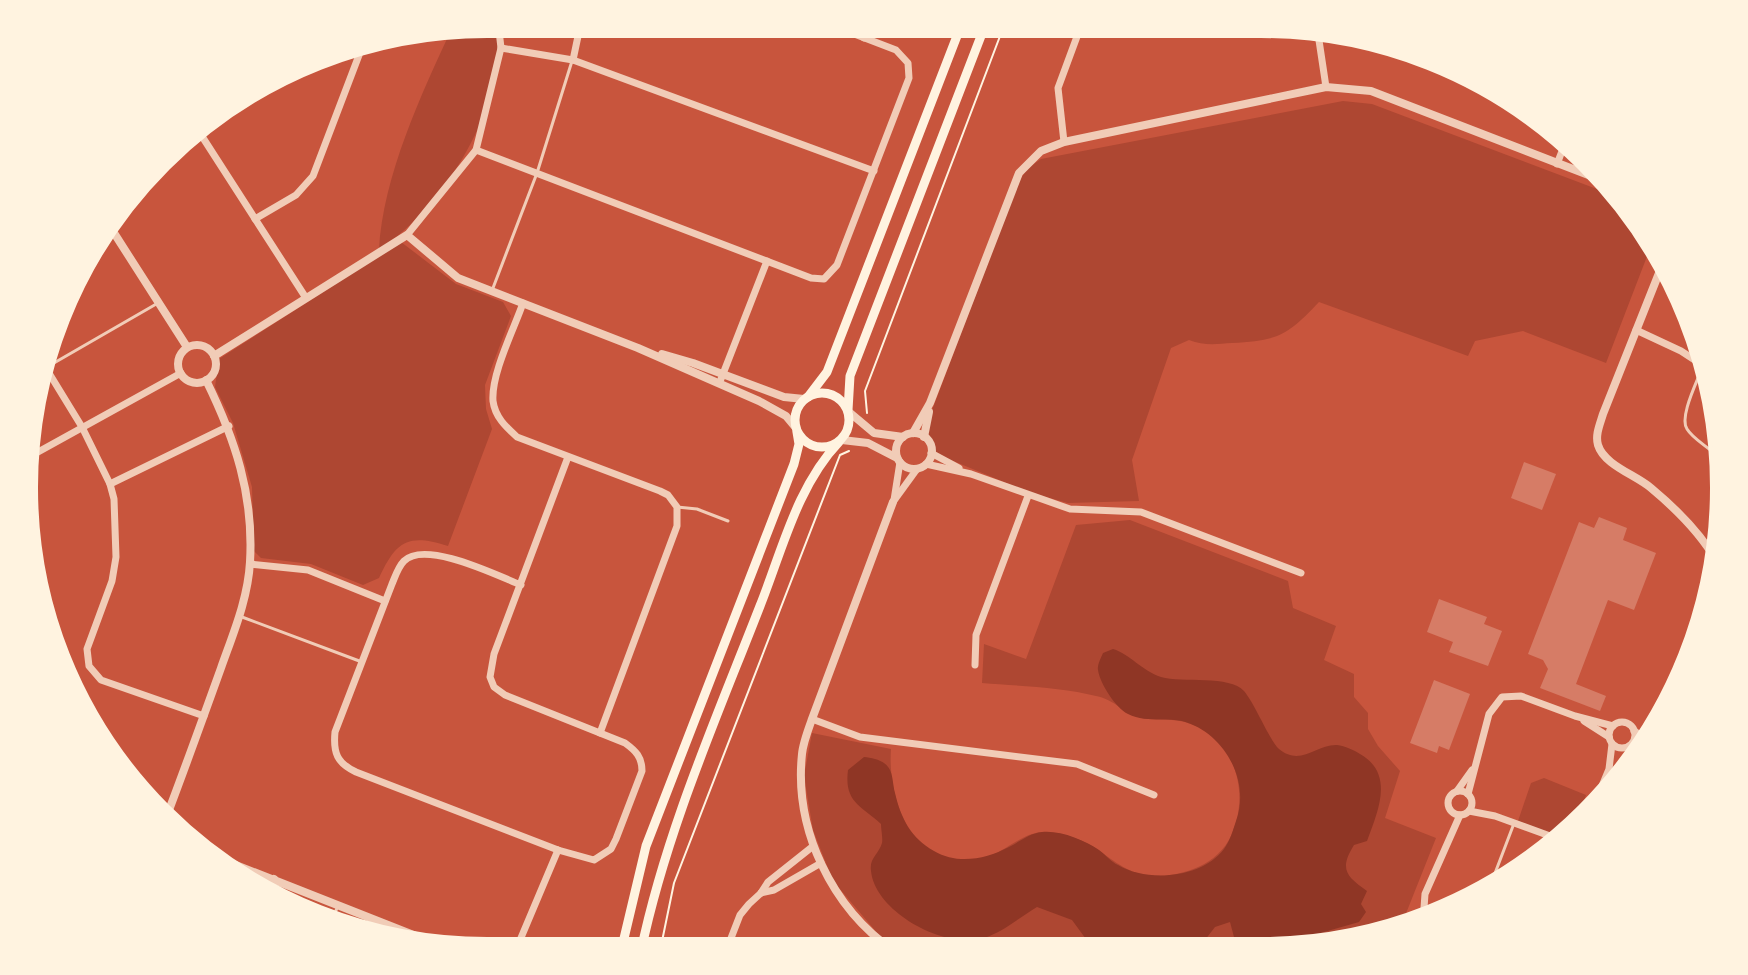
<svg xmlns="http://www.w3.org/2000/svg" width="1748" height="975" font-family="'PT Sans Narrow',sans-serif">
<rect width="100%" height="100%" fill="#c8553d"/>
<g fill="#ae4732">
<path d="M488 22H499C507 105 446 205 379 250 383 176 421 95 452 28Z"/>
<path d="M1343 101 1372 104 1610 194 1630 205 1651 246 1606 363 1523 331 1475 341 1468 356 1319 302C1288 335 1278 341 1232 343 1217 344 1204 346 1189 340L1171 348 1132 460 1139 501 1068 503 1031 493 946 458 929 447 923 434 1019 181 1028 168 1041 159Z"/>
<path d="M401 242 456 284 503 302 511 316 485 385 486 409 492 429 448 546C408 533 396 541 379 578L363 585 311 564 261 558 254 551 252 487 233 423 215 387 219 359Z"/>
<path d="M1130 520 1288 581 1293 608 1336 626 1324 660 1354 674V697L1368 713V729L1378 746 1400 771 1385 818 1436 838 1399 931 1321 949 902 951 879 935 833 881 813 830 804 776 812 733 891 749C887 803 916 876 984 858 1004 853 1024 831 1045 832 1064 833 1086 840 1101 852 1118 864 1133 876 1155 876 1185 876 1218 864 1231 836 1252 791 1233 731 1180 721 1166 718 1152 721 1138 717 1122 712 1115 700 1096 696 1062 687 1018 686 982 683L984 644 1026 659 1076 525Z"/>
<polygon points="1544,778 1586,795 1574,828 1555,835 1518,821 1531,783"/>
<polygon points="220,862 274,883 268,897 254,890"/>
</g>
<path fill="#8f3625" d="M1113 649C1130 654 1142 671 1161 677 1182 683 1230 675 1244 691 1255 704 1270 741 1279 749 1301 767 1316 744 1337 745 1345 746 1354 750 1360 754 1395 774 1378 811 1367 841L1354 845C1339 869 1346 876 1367 891L1361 904 1366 912 1359 922 1317 934 1288 949H1269L1261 937 1255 949H1244L1234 937 1230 922 1215 927 1198 949 1094 950 1072 920 1037 907C1020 917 1003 932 984 938 945 950 875 912 871 871 869 858 879 854 882 843 883 838 881 830 881 824 860 805 844 802 848 770L864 757C873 758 885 760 890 770 893 776 893 786 895 793 901 819 911 838 934 851 958 865 986 859 1009 847 1019 842 1030 833 1042 832 1060 830 1084 840 1099 850 1106 855 1111 862 1118 865 1148 883 1202 878 1224 849 1230 841 1233 830 1236 821 1251 781 1224 732 1182 721 1165 717 1145 723 1128 714 1116 708 1100 684 1098 670 1097 665 1101 658 1103 653Z"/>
<g fill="#d67c66">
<polygon points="1524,462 1556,474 1542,510 1511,498"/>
<polygon points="1599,517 1627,528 1623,540 1656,553 1634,610 1608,600 1576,684 1606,696 1600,711 1540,688 1548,669 1543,660 1528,654 1579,522 1594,528"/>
<polygon points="1439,599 1487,617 1484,624 1502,631 1488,666 1449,652 1453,642 1427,632"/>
<polygon points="1434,680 1470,694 1449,750 1439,746 1437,753 1410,743"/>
</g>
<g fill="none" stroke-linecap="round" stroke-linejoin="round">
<g stroke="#fff3e0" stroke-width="2">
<polyline points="867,413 865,391 1005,23"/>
<polyline points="660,951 674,883 840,455 849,451"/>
</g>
<g stroke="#f1ccb7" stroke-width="3">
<polyline points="493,288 537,173 572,61"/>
<polyline points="47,367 158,303"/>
<path d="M1702 368C1697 382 1679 417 1687 429 1693 439 1707 446 1716 455"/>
<polyline points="677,507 697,509 728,521"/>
<polyline points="242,617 362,662"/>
<polyline points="1489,889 1513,826"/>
<polyline points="330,925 337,908"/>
</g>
<g stroke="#f1ccb7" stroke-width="7">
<polyline points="1317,27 1326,87"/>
<polyline points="864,38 870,22"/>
<polyline points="501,48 573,60 874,171"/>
<polyline points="573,60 581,22"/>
<polyline points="196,127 306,298"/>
<polyline points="1064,142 1058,88 1082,23"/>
<polyline points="476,150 811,278 824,279 837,265 909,78 908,63 896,50 823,22"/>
<polyline points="1557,164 1564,146"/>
<polyline points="255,219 296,195 313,176 364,42"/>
<polyline points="407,235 476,150 501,48 498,22"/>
<path d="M523 303C514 329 491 374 493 401 495 417 506 427 517 437L660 491 668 495 677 507V526L600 733"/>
<polyline points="1636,330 1681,351 1710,370"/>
<polyline points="41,360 82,427 110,484 114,499 116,557 112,581 87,649 89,666 101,680 204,716"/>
<polyline points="721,379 767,261"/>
<polyline points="931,453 959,468"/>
<polyline points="29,457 181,373"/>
<polyline points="926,464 971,474 1070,509 1141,512 1301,573"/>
<polyline points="110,484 229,426"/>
<polyline points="894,500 900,462"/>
<polyline points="893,502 917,469"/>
<polyline points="250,564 308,570 385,601"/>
<path d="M521 585C496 575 425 540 404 561 398 567 395 577 392 584L335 732C333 753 337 763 356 772L558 850 594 860 611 849 616 839 642 771C642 757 636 751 625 743L505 695 494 687 490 677 494 654 568 457"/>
<polyline points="975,665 976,635 1028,496"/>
<polyline points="812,719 860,737 1077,764 1154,795"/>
<polyline points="1584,721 1609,737"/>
<circle cx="1622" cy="735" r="13"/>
<polyline points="1634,731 1649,740"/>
<circle cx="1460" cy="803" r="12"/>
<polyline points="1457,791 1472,770"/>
<polyline points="1468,794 1489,714 1502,697 1521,696 1575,716 1613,726"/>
<polyline points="1469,811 1495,816 1561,840"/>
<polyline points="1589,817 1609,769 1612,744"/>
<polyline points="761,893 774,890 821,863"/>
<polyline points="1423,922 1425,894 1460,815"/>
<polyline points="726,951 740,915 749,904 761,893 768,882 812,847"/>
<polyline points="515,952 558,850"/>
</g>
<g stroke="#f1ccb7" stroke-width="8">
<polyline points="107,222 187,347"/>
<path d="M1661 268 1603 414C1600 424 1595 435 1598 445 1604 465 1636 475 1651 488 1675 508 1702 535 1717 562"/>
<circle cx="197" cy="364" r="19"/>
<polyline points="662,354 693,363 784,397 804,399"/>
<polyline points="214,356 407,235 458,278 638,348 759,401 786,416 796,428"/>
<polyline points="849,412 874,433 903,437"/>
<polyline points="913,433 930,403 1019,173 1041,151 1064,142 1326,87 1371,91 1604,181"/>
<circle cx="914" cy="451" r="18"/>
<polyline points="924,437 929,412"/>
<polyline points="842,440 868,443 897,458"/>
<path d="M893 502 812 719C808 730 803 743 802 754 794 830 832 908 894 951"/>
<path d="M166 818C185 768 203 718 221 668 233 634 248 599 250 562 254 495 235 439 206 380"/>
<polyline points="213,856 454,951"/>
<polyline points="267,896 274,879"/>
<polyline points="451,947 473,952"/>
</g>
<g stroke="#fff3e0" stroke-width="9">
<circle cx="822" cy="420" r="27"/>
<polyline points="808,397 827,372 962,23"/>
<polyline points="848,410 850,376 986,23"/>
<polyline points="621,951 646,846 794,464 799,444 797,432"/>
<path d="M641 951C666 832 716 719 760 606 782 551 797 486 839 442"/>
</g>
</g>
<path d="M0 0H1748V975H0ZM487 36H1261A451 451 0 0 1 1712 487V488A451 451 0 0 1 1261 939H487A451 451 0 0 1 36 488V487A451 451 0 0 1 487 36Z" fill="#fff3e0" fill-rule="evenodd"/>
<path fill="none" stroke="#fff3e0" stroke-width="4" d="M487 36H1261A451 451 0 0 1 1712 487V488A451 451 0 0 1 1261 939H487A451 451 0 0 1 36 488V487A451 451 0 0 1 487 36Z"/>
</svg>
